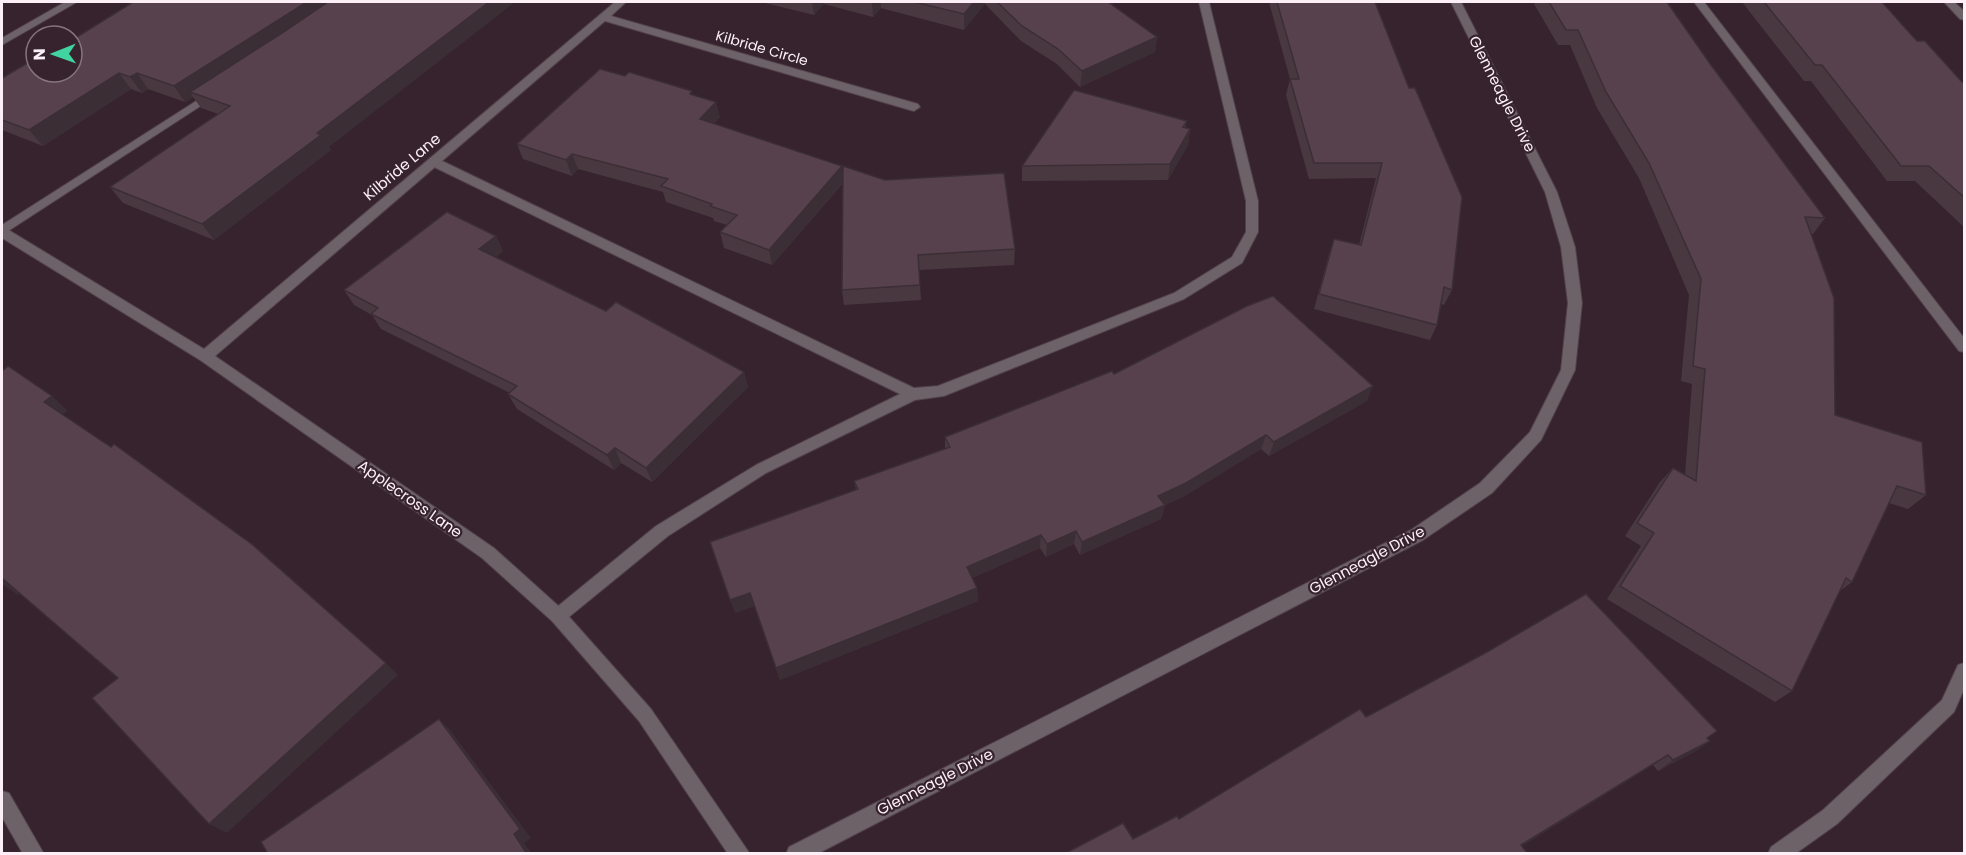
<svg xmlns="http://www.w3.org/2000/svg" width="1966" height="855" font-family="Poppins,sans-serif">
<rect width="100%" height="100%" fill="#36232d"/>
<g fill="none" stroke-linecap="round" stroke-linejoin="round">
<defs>
<g id="service">
<polygon points="1199,2 1209,2 1258,201 1258,232 1242,263 1184,299 944,396 915,400 766,473 668,536 564,621 558,624 552,621 550,616 552,611 656,526 756,465 900,394 430,165 430,159 438,159 914,388 938,386 1174,293 1232,257 1246,232 1246,201"/>
<polygon points="1694,2 1704,2 1964,338 1964,352 1959,351"/>
<polygon points="215,89 221,92 219,94 2,235 2,225"/>
<polygon points="1964,663 1964,689 1954,712 1837,824 1795,854 1768,854 1771,847 1823,810 1942,700 1958,665"/>
<polygon points="2,791 9,793 44,854 23,854 2,817"/>
</g>
<g id="minor">
<polygon points="65,2 77,2 2,45 2,38"/>
<polygon points="615,2 626,2 611,16 918,104 920,107 914,111 910,110 605,21 215,356 494,548 564,611 651,709 750,854 728,854 639,721 552,621 482,558 200,360 2,238 2,228 7,229 204,349"/>
<polygon points="1451,2 1461,2 1557,192 1575,247 1582,303 1575,370 1541,440 1492,493 1423,540 817,854 786,854 789,847 1411,530 1480,483 1530,432 1561,370 1568,303 1561,247 1545,192"/>
<polygon points="1944,2 1954,2 1964,11 1964,20 1960,19"/>
</g>
</defs>
<use href="#service" stroke="#524049" stroke-width="2"/>
<use href="#minor" stroke="#524049" stroke-width="2"/>
<use href="#service" fill="#6c6267" fill-rule="evenodd"/>
<use href="#minor" fill="#6c6267" fill-rule="evenodd"/>
</g>
<g fill="#4a3841">
<polygon points="761,2 1116,2 1111,4 1157,37 1155,52 1080,87 1057,64 1021,41 985,4 964,30 881,8 873,17 824,4 814,15"/>
<polygon points="1269,2 1375,2 1452,290 1444,305 1441,304 1437,325 1430,340 1314,309 1329,254 1334,239 1359,245 1376,178 1309,179 1286,95 1290,79"/>
<polygon points="1533,2 1667,2 1711,65 1825,218 1813,234 1811,234 1835,415 1926,495 1908,509 1889,503 1852,582 1840,591 1792,691 1775,702 1607,599 1641,546 1625,536 1660,482 1673,468 1685,475 1692,384 1681,381 1689,295 1639,178 1597,108 1570,45 1558,45"/>
<polygon points="1742,2 1882,2 1917,41 1962,82 1965,82 1965,228 1915,181 1887,181 1811,81 1804,81"/>
<polygon points="72,40 329,147 331,150 214,240 123,203 110,187 218,114 201,108 193,97 185,102 148,89 142,93 131,89 43,146 2,130 2,78"/>
<polygon points="625,76 693,95 720,117 714,123 843,172 1015,249 1014,265 919,270 921,300 844,305 842,290 843,183 772,265 724,248 720,232 727,225 714,221 713,218 666,202 663,192 578,169 572,176 523,159 517,144"/>
<polygon points="1187,121 1185,128 1190,129 1188,145 1168,180 1022,181 1022,166"/>
<polygon points="496,236 503,251 496,257 606,311 744,372 748,387 652,482 621,463 614,470 517,409 508,394 510,393 381,329 372,315 354,305 344,290"/>
<polygon points="1114,374 1367,401 1269,456 1261,449 1183,497 1165,505 1161,519 1080,555 1074,544 1046,557 1040,548 972,578 977,588 978,601 780,680 754,606 735,613 856,490 854,481 945,449 945,437"/>
<polygon points="1366,717 1707,738 1710,741 1694,752 1658,771 1653,765 1522,846 1133,839 1179,819"/>
</g>
<g fill="#3c2e35">
<polygon points="307,2 339,2 190,92 193,97 185,102 174,86"/>
<polygon points="489,2 515,2 329,147 331,150 214,240 202,224 317,133"/>
<polygon points="812,2 824,2 824,4 814,15"/>
<polygon points="872,2 881,2 881,8 873,17"/>
<polygon points="974,2 985,2 985,4 964,30 964,14"/>
<polygon points="1157,37 1155,52 1080,87 1082,71"/>
<polygon points="119,73 131,89 43,146 29,130"/>
<polygon points="137,73 148,89 142,93 130,77"/>
<polygon points="716,102 720,117 704,134 700,119"/>
<polygon points="1190,129 1188,145 1168,180 1170,164"/>
<polygon points="572,154 578,169 572,176 566,160"/>
<polygon points="842,166 844,181 772,265 769,250"/>
<polygon points="496,236 503,251 487,264 479,249"/>
<polygon points="744,372 748,387 652,482 646,468"/>
<polygon points="1373,386 1367,401 1269,456 1274,442"/>
<polygon points="52,396 68,411 60,416 44,402"/>
<polygon points="1266,435 1261,449 1183,497 1161,507 1165,505 1161,519 1080,555 1082,542 1158,496"/>
<polygon points="615,448 621,463 614,470 607,455"/>
<polygon points="1076,531 1074,544 1046,557 1047,544"/>
<polygon points="1041,535 1040,548 967,580 967,567"/>
<polygon points="3,579 22,592 18,595 2,584 2,580"/>
<polygon points="977,588 978,601 780,680 776,668"/>
<polygon points="750,593 755,606 735,613 730,600"/>
<polygon points="386,663 398,675 227,833 209,824"/>
<polygon points="439,719 450,730 531,838 524,843 532,854 527,854 514,834"/>
<polygon points="1710,741 1694,752 1658,771 1673,760"/>
<polygon points="1668,755 1653,765 1509,854 1521,845"/>
</g>
<g fill="#56414c" stroke="#3c2e35" stroke-width="1.5">
<polygon points="133,2 307,2 174,86 137,73 130,77 119,73 29,130 2,120 2,78 36,58 36,72 72,72 72,40"/>
<polygon points="328,2 489,2 317,133 321,135 202,224 110,187 230,106 190,92 282,33"/>
<polygon points="914,2 974,2 964,14"/>
<polygon points="997,2 1108,2 1157,37 1082,71 1058,49 1022,26"/>
<polygon points="1277,2 1375,2 1409,88 1415,88 1462,197 1452,290 1444,287 1437,325 1319,294 1334,239 1361,245 1382,163 1314,163 1290,79 1299,79"/>
<polygon points="1549,2 1667,2 1711,65 1825,218 1805,217 1834,298 1835,415 1922,442 1926,495 1897,486 1852,582 1846,578 1792,691 1620,586 1654,533 1637,523 1673,468 1696,481 1705,369 1693,366 1701,279 1649,163 1606,92 1578,30 1566,30"/>
<polygon points="1764,2 1882,2 1917,41 1925,41 1962,82 1965,82 1965,198 1929,166 1901,166 1822,65 1815,65"/>
<polygon points="600,69 625,76 629,72 692,91 690,94 716,102 700,119 842,166 769,250 720,232 737,215 710,206 712,204 661,186 668,179 572,154 566,160 517,144"/>
<polygon points="1074,90 1187,121 1183,127 1190,129 1170,164 1022,166"/>
<polygon points="843,166 885,180 1004,173 1015,249 918,255 920,285 842,290"/>
<polygon points="447,212 496,236 479,249 606,311 616,302 744,372 646,468 615,448 607,455 508,394 517,386 371,314 378,308 344,290"/>
<polygon points="1273,296 1373,386 1274,442 1266,435 1186,483 1158,496 1165,505 1082,542 1076,531 1047,544 1041,535 967,567 977,588 776,668 750,593 730,600 710,542 858,489 854,481 950,447 945,437 1112,371 1114,374 1247,306"/>
<polygon points="8,366 52,396 44,402 111,447 114,444 253,545 386,663 209,824 92,698 118,678 3,579 2,580 2,371"/>
<polygon points="1586,594 1717,731 1707,738 1710,741 1673,760 1668,755 1521,845 1528,854 1064,854 1123,823 1133,839 1177,816 1179,819 1360,709 1366,717 1487,652"/>
<polygon points="439,719 520,829 514,834 527,854 268,854 261,842"/>
</g>
<g text-anchor="middle" stroke-width="4.5" stroke-linejoin="round" paint-order="stroke">
<g font-size="14" fill="#fdeff6" stroke="#36232d">
<text transform="translate(762 48) rotate(16)" y="5">Kilbride Circle</text>
</g>
<g font-size="15" fill="#fdeff6" stroke="#36232d">
<text transform="translate(1502 94) rotate(63)" y="5">Glenneagle Drive</text>
<text transform="translate(402 167) rotate(-40)" y="5">Kilbride Lane</text>
<text transform="translate(410 499) rotate(35)" y="5">Applecross Lane</text>
<text transform="translate(1367 560) rotate(-28)" y="5">Glenneagle Drive</text>
<text transform="translate(935 782) rotate(-27)" y="5">Glenneagle Drive</text>
</g>
</g>
<rect width="1966" height="855" fill="none" stroke="#fdeff6" stroke-width="6"/>
<g transform="translate(54 54) rotate(269)"><circle r="28" fill="#36232d" stroke="#86757d" stroke-width="1.5"/>
<path d="M0-4.5L10 22L0 15L-10 22Z" fill="#41d4a1"/>
<text y="-9" font-size="16" font-weight="bold" text-anchor="middle" fill="#fdeff6">N</text>
</g>
</svg>
